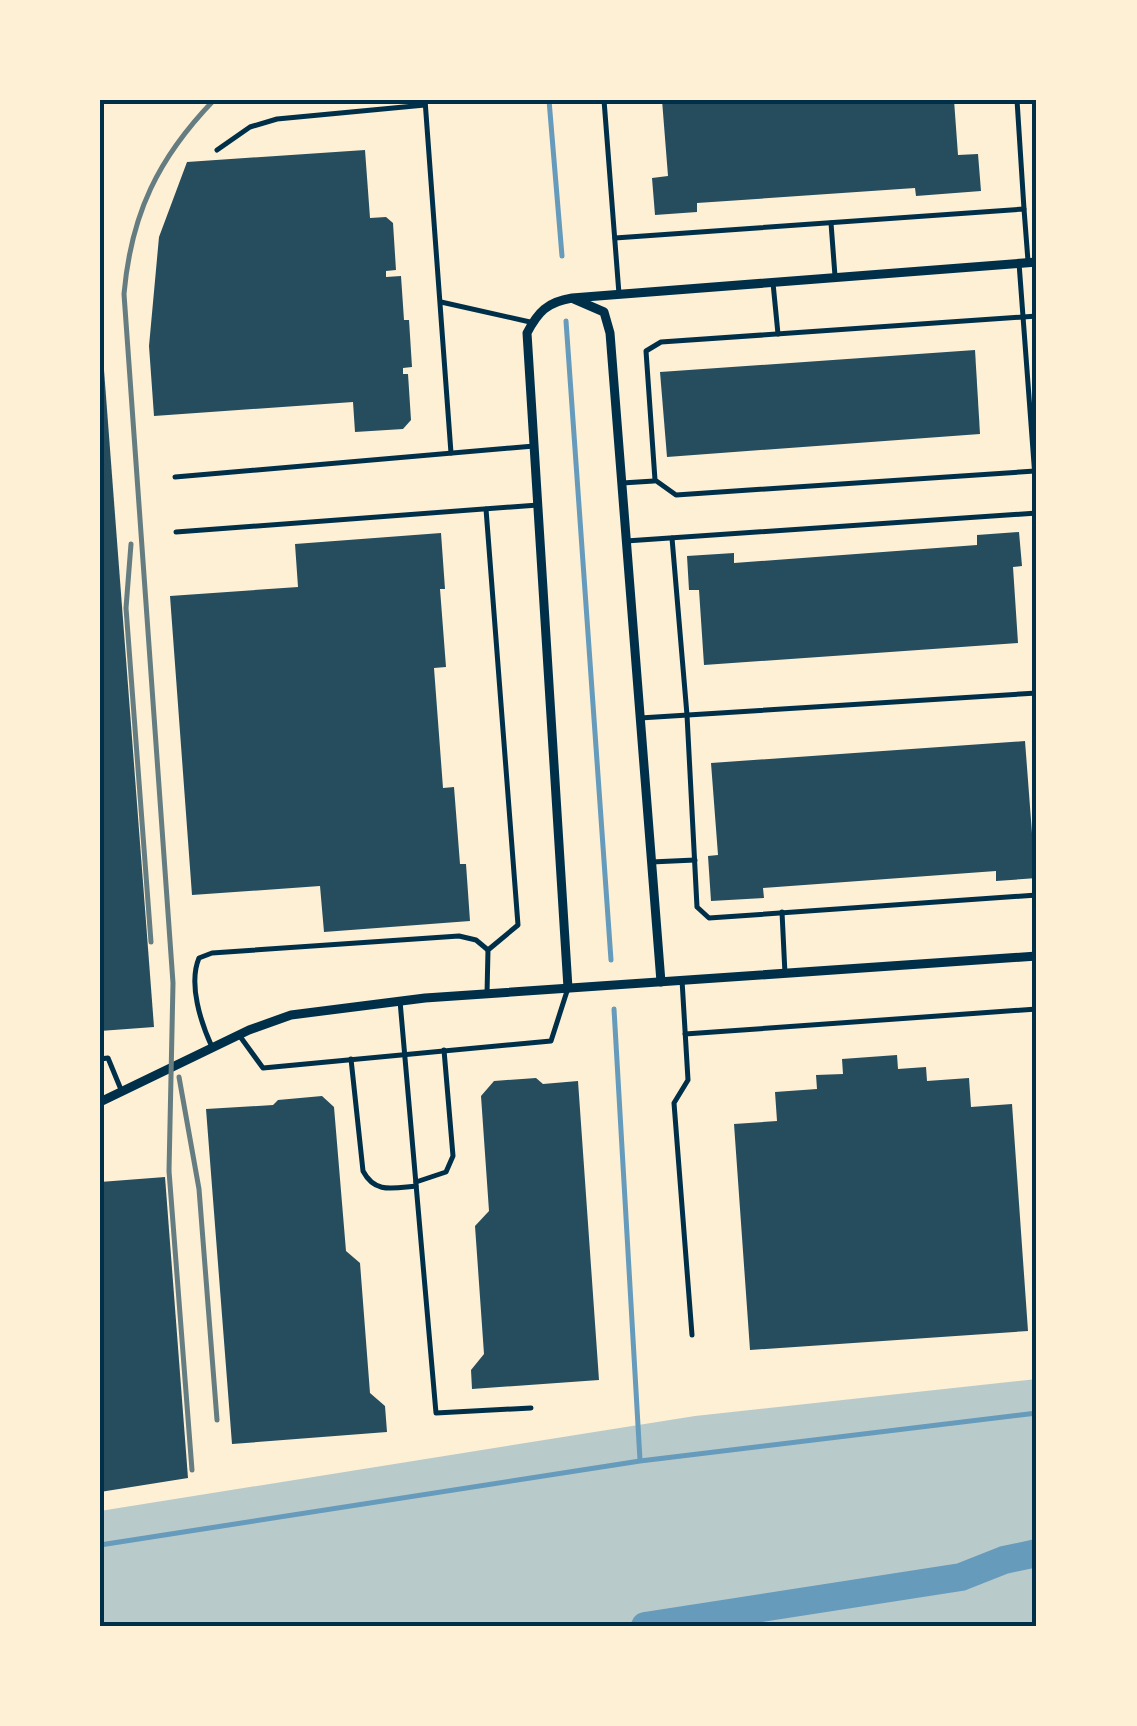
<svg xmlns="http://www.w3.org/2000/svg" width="1137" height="1726" font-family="Quicksand,sans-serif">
<rect width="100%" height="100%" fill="#fdf0d5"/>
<polygon fill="#b9caca" points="1037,1379 1037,1626 100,1626 100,1511 695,1416"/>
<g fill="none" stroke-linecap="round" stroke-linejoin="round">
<g stroke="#669bbc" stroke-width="5">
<polyline points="549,100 562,256"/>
<polyline points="566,321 611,960"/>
<polyline points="614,1009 640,1460"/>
<polyline points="100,1545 640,1461 1037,1413"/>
</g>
<polyline stroke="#669bbc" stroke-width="28" points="645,1626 961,1577 1004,1560 1037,1553"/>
</g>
<g fill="#264d5e">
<polygon points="662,100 954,100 958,155 978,154 981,191 916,196 915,188 697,203 697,212 655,215 652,178 668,176"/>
<polygon points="365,150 370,218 386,217 393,223 396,270 386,271 386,277 401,276 404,320 409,320 412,367 403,368 403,374 408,374 411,420 403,429 355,432 353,402 154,416 149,346 159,237 187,162"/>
<polygon points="975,350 980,434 667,457 660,372"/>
<polygon points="100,370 104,370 154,1027 100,1031"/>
<polygon points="1019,532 1022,566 1013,567 1018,643 704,665 699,590 689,590 687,556 734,553 734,563 977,545 977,535"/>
<polygon points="441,533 445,589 440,589 446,667 434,668 443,788 454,787 460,864 466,864 470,921 324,932 320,886 192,895 170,596 298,587 295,544"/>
<polygon points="1025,741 1032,833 1037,833 1037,878 996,881 996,871 763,888 764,898 711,901 708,856 718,855 711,763"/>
<polygon points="897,1055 898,1069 926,1067 927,1081 969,1078 971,1107 1012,1104 1028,1331 750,1350 734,1124 777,1121 775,1092 817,1089 816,1075 843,1074 842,1059"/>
<polygon points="536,1078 543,1084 578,1081 599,1380 472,1389 471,1370 484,1354 475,1226 489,1211 481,1096 494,1081"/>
<polygon points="322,1096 334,1107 346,1251 360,1263 370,1393 385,1406 387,1432 232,1444 206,1109 273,1105 278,1100"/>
<polygon points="165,1177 188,1478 100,1492 100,1182"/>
</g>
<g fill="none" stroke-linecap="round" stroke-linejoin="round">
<g stroke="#003049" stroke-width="5">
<polyline points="425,100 451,453"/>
<polyline points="604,100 619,294"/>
<polyline points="1017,100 1024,209"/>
<polyline points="217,150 250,127 277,119 425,105"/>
<polyline points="831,223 835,276"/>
<polyline points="615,238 1024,209 1028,261"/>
<polyline points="1019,263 1037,504"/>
<polyline points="773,283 778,334"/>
<polyline points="441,302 530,322"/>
<polyline points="1035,471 676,495 655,480 646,351 661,342 1037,316"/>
<polyline points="175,477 534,446"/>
<polyline points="622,483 654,481"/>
<polyline points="486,509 518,925 488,950 487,994"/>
<polyline points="176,532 538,505"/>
<polyline points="672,538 687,715 697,907 709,918 1037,895"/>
<polyline points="626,541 1037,513"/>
<polyline points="640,718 1037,693"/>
<polyline points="651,862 695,860"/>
<polyline points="782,912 785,974"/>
<polyline points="682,980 688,1080 674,1103 692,1335"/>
<polyline points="400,1001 436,1413 531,1408"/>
<polyline points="685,1034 1037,1009"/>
<polyline points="239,1035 263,1068 551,1041 568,988"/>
<path d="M212 1047C201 1023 188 984 199 958L212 953 459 936 476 940 488 950"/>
<polyline points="100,1059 108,1058 122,1092"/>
<path d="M351 1059 363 1171C375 1194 393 1188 416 1186"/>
<polyline points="416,1182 446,1172 453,1156 444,1050"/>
</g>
<g stroke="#003049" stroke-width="9">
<polyline points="574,299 604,312 610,333 661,982"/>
<path d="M568 988 527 333C538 312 547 302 572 298L1037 262"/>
<polyline points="100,1102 249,1030 291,1015 425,998 1037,956"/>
</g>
<g stroke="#657d81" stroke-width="5">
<polyline points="131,544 126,608 151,942"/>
<polyline points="179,1077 199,1189 217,1420"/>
<path d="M192 1470 169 1171 173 983 124 294C131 214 158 158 214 100"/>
</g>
</g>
<rect width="1137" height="1726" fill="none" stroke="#fdf0d5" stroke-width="205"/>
<rect x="102" y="102" width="932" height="1522" fill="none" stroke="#003049" stroke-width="4"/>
</svg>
